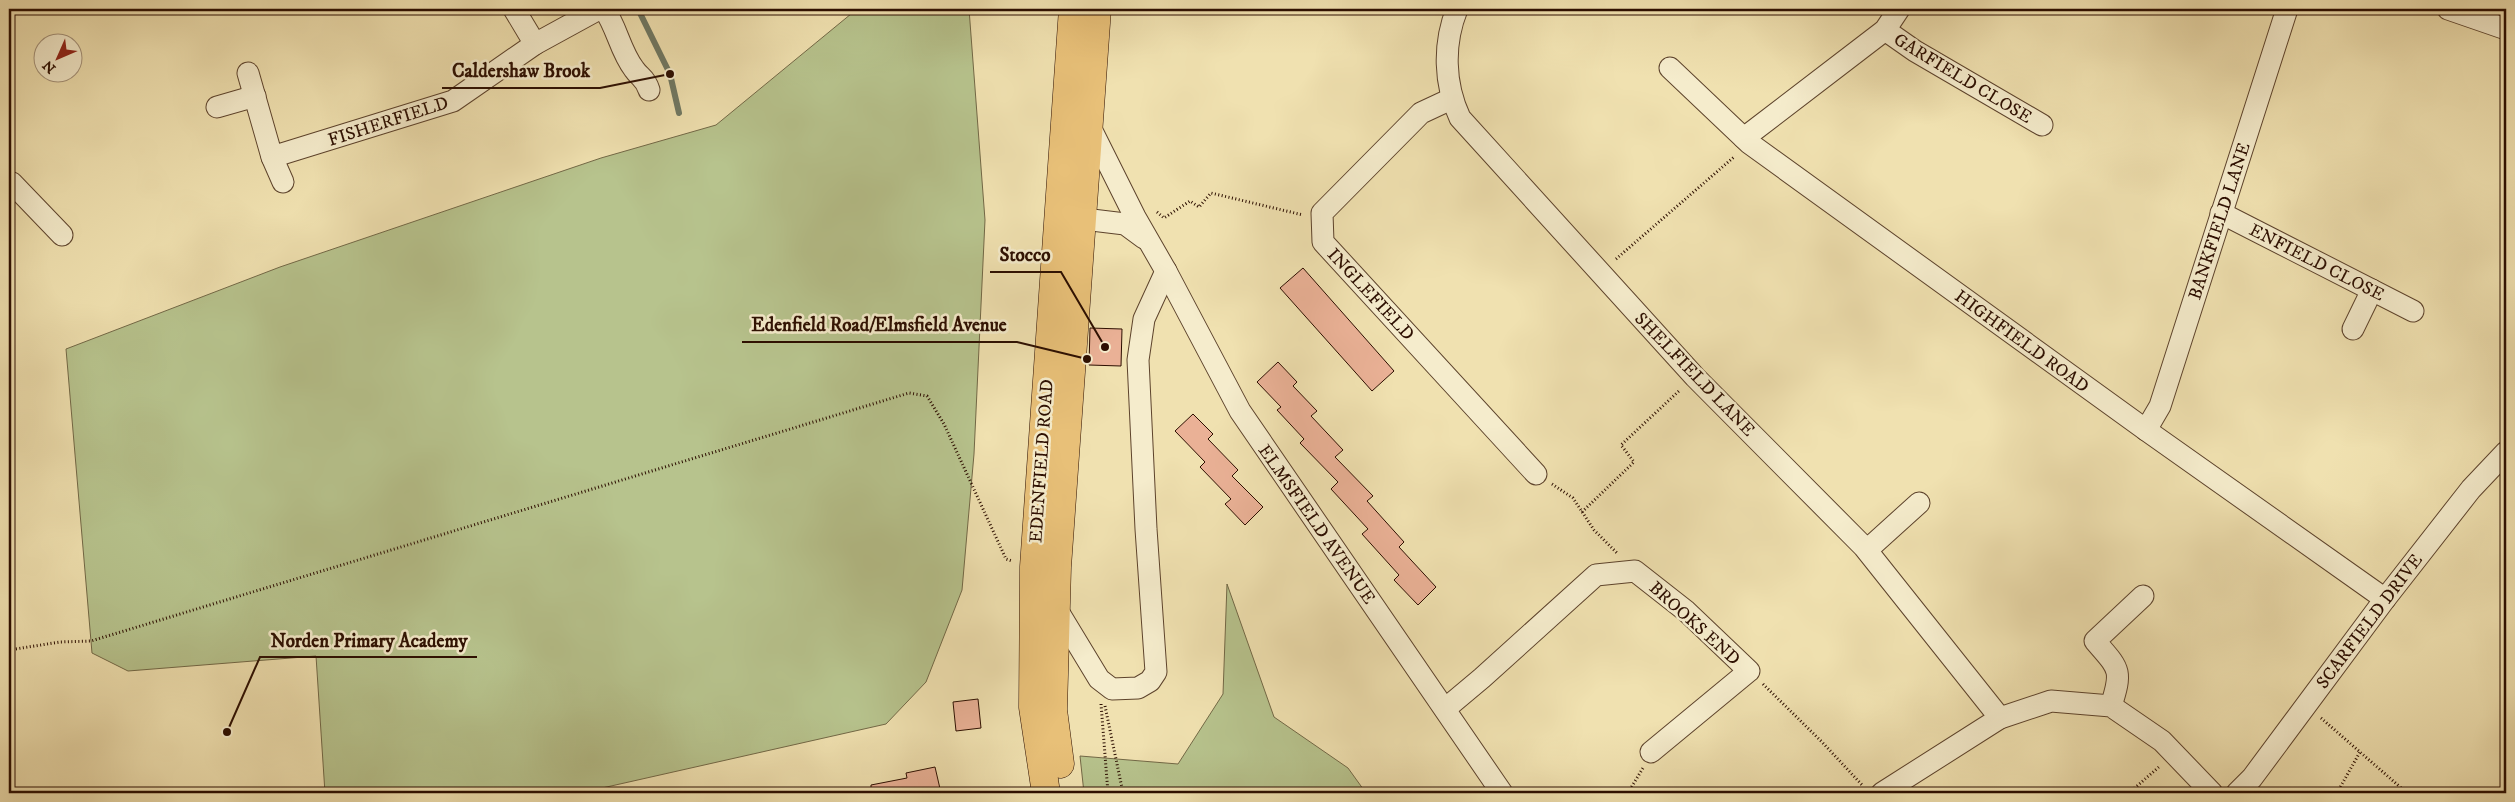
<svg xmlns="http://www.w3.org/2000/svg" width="2515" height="802" font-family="'IM FELL DW Pica',serif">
<rect width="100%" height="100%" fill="#f0e1b0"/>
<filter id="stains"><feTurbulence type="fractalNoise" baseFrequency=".004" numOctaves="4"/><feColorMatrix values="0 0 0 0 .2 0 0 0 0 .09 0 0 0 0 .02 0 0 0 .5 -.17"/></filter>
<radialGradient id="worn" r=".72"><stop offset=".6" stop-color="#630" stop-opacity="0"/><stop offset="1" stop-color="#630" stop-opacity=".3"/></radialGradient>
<g fill="#b7c38d" stroke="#726846">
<polygon points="857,9 969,9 985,220 974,454 962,590 926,682 886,724 580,793 396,793 387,790 325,793 316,656 128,671 92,653 66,349 280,267 601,158 716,125"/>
<polygon points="1227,584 1274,717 1348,768 1366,793 1084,793 1080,756 1178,764 1223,694"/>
</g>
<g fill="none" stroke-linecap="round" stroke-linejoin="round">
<polyline stroke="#6f7863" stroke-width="6" points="638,9 670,74 679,113"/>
</g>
<g fill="#eab196" stroke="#2c0e00">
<polygon points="1303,268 1394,371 1372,391 1280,288"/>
<polygon points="1090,328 1122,329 1121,366 1089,365"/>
<polygon points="1278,362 1297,382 1293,386 1317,411 1311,416 1343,450 1335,457 1373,496 1367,501 1404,542 1399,547 1436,587 1418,605 1394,580 1399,575 1362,534 1368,529 1331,489 1338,482 1300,443 1304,439 1277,410 1281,407 1257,382"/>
<polygon points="1193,414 1213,434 1208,439 1238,470 1232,476 1263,507 1245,525 1225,504 1231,499 1200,467 1205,462 1175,431"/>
<polygon points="978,699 981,728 956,731 953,702"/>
<polygon points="935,767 941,793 871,793 871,785 907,778 906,773"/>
</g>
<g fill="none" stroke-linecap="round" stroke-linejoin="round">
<defs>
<g id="minor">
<polyline points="514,9 535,44"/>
<path d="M604 9C617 27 620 51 634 69 640 78 645 77 649 90"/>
<path d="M1457 9C1443 44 1444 84 1460 118L1695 377 1864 547 2000 718"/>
<polyline points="2448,9 2506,29"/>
<polyline points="1885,30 1915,51 2042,125"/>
<polyline points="1670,68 1749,143 2146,430 2385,599"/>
<polyline points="248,73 272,157 453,101 535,44 599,9"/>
<polyline points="1451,99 1421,113 1322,213 1323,242 1536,474"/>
<polyline points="217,107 255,96"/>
<polyline points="1090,127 1135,217 1166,271 1240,411 1502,793"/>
<polyline points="1744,138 1885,30 1899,9"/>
<polyline points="272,157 283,182"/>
<polyline points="9,182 12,183 62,235"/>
<polyline points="2221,213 2413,311"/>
<polyline points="1067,217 1125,224 1144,238"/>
<polyline points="2353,329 2372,290"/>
<polyline points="2146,430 2160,406 2287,9"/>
<polyline points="1867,550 1919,503"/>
<polyline points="1056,608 1099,679 1112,689 1138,688 1150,681 1156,672 1146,529 1138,360 1144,319 1166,271"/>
<path d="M2111 706C2123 669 2119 669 2095 641L2143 596"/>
<polyline points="1445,709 1482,678 1596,575 1635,571 1686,611 1749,671 1651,752"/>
<polyline points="1882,793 2000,718 2051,701 2111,706 2162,741 2212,793"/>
<polyline points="2237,793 2252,778 2385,599 2471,489 2506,452"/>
</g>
<g id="major">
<polyline points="1060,764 1053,710 1057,567 1097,9"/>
<polyline points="1046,793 1033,707 1034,567 1073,9"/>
</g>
</defs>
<use href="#minor" stroke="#5d432c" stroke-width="23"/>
<use href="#major" stroke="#2c0e00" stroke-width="29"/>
<g stroke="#2c0e00" stroke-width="3" stroke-dasharray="1 2.5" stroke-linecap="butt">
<polyline points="1157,212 1164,218 1190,201 1199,207 1211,193 1303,215"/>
<polyline points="1616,259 1734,157"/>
<polyline points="1552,484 1573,498 1594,530 1617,553"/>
<polyline points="1582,512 1634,462 1621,445 1680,390"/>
<polyline points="9,650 60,642 91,641 909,393 927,396 944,424 1006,559 1012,561"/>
<polyline points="1763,684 1822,742 1863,786"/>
<polyline points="1101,704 1108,793"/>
<polyline points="1105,706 1123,793"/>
<polyline points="2321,718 2407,793"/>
<polyline points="1628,793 1643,768"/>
<polyline points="2129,793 2160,766"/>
<polyline points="2337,793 2360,752"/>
</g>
<use href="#minor" stroke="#f5eccc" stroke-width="21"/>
<use href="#major" stroke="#e8c078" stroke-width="28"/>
</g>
<g text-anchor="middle" stroke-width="5" stroke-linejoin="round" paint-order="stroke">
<g font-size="18" fill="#2c0e00" stroke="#f5eccc">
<text transform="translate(1963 78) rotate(31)" y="6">GARFIELD CLOSE</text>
<text transform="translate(388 121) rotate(-18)" y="6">FISHERFIELD</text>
<text transform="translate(2219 221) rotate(-72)" y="6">BANKFIELD LANE</text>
<text transform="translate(2317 262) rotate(27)" y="6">ENFIELD CLOSE</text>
<text transform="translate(1371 294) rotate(47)" y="6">INGLEFIELD</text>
<text transform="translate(2022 341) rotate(36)" y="6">HIGHFIELD ROAD</text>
<text transform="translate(1695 374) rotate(46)" y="6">SHELFIELD LANE</text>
<text transform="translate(1041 461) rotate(-86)" y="6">EDENFIELD ROAD</text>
<text transform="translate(1317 524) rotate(55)" y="6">ELMSFIELD AVENUE</text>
<text transform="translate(2369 621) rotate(-53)" y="6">SCARFIELD DRIVE</text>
<text transform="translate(1695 623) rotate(42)" y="6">BROOKS END</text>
</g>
</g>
<path fill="none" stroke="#2c0e00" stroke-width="2" d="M670 74L600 88H442M1105 347L1061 272H990M1087 359L1017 342H742M227 732L260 657H477"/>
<g fill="#2c0e00" stroke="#f5eccc" stroke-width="2">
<circle cx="670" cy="74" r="5"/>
<circle cx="1105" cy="347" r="5"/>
<circle cx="1087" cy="359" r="5"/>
<circle cx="227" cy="732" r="5"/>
</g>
<g font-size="19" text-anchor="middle" font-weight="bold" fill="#2c0e00" stroke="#f5eccc" stroke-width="5" stroke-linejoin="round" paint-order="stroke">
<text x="521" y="77">Caldershaw Brook</text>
<text x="1025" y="261">Stocco</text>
<text x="879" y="331">Edenfield Road/Elmsfield Avenue</text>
<text x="369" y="647">Norden Primary Academy</text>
</g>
<rect width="2515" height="802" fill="none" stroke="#f0e1b0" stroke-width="30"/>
<rect x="10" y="10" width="2495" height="782" fill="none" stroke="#2c0e00" stroke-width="2.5"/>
<rect x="15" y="15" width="2485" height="772" fill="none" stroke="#2c0e00"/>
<g transform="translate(58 58) rotate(225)"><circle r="24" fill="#f5eccc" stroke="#a5937a"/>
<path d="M0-4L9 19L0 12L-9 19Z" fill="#8f2418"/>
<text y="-8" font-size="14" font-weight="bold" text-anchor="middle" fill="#2c0e00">N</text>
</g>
<rect width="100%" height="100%" filter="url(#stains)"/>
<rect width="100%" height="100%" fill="url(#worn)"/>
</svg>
